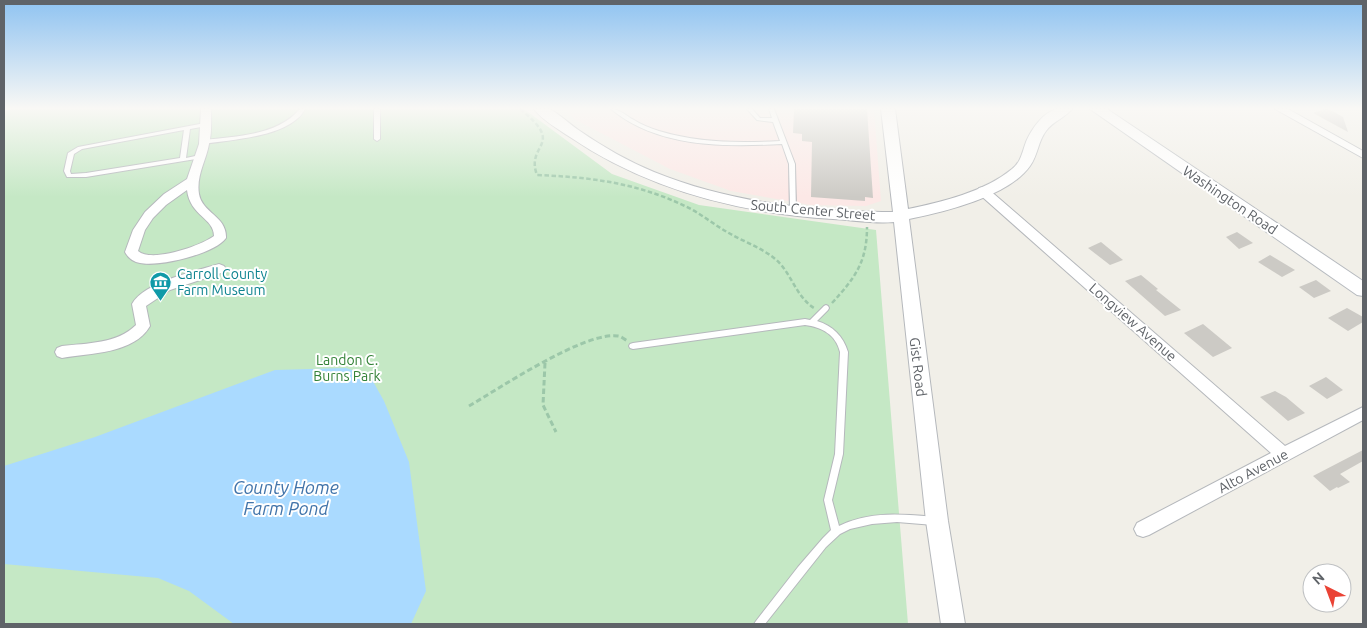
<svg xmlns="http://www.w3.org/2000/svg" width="1367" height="628" font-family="Ubuntu,sans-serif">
<rect width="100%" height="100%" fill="#f1efe8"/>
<polygon fill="#fce8e6" points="563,109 874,109 881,201 866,206 811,205 731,191 670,169 576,120"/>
<polygon fill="#c5e8c5" points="11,109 524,109 612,174 699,205 876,230 908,624 4,624 4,112"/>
<polygon fill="#aadaff" points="346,368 370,376 384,401 409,462 426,591 411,624 234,624 189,591 158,578 4,564 4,466 95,437 275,370"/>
<g fill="#cccac5">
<polygon points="794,109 867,109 873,198 865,197 865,201 811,197 812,142 802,141 802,134 793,133"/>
<polygon points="1324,109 1329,109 1343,117 1348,132 1313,113"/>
<polygon points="1237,232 1253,243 1239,249 1226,237"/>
<polygon points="1101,242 1123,260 1110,265 1088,248"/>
<polygon points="1270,255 1295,270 1282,277 1258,262"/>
<polygon points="1141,275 1158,289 1156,290 1181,310 1165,316 1125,281"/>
<polygon points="1316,280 1331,291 1314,298 1299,287"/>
<polygon points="1347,308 1363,317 1363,322 1348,331 1328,318"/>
<polygon points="1203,324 1232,348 1213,357 1184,333"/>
<polygon points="1326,377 1343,390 1327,399 1309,386"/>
<polygon points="1275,391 1286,397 1305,413 1288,421 1260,397"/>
<polygon points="1363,450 1363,461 1340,474 1350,482 1338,488 1337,487 1330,491 1313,476"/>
</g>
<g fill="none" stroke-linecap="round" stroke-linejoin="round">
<defs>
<g id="service">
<path d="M300 109H305C303 112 301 116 298 118 278 137 231 140 204 144L201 142 204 140C236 136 277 136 300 109Z"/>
<polygon points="374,109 380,109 380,139 377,141 374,139"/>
<path d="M611 109C620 109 626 116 634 120 642 125 650 128 659 131 699 143 739 143 780 141L773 122 757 120 747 109H752L760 118H772L769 109H774L795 164 796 211 793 213 790 211 789 164 782 144C724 147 658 148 611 109Z"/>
<path d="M205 123 207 124V126L190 129 186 158 200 155 203 157 202 158 86 177H67L64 171 68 153 78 147ZM184 130 180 158 86 173 71 174 70 171 74 154 82 149Z"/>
<path d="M826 305 828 306 829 308 828 310 817 321C833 326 843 336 848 352L843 454 832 500 839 526C869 511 902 514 934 517L937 518 938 521 937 524 934 525 897 522 872 524 850 529 840 534 826 547 765 624H754L756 621 798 567 823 538 831 530 824 500 835 454 840 352C836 335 822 327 805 325L633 349 630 348 629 346 630 344 633 343 805 319 810 320 824 306Z"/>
</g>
<g id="minor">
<path d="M201 109H211C211 121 212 133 209 144 206 161 196 176 199 194 202 213 227 216 226 238 215 254 159 267 140 263 134 262 128 258 125 252L133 230 145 212 164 194 187 179 199 144ZM187 190C190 216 214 218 214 236 200 246 152 263 138 251L145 230 153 218 166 205Z"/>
<polygon points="1275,109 1288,109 1363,151 1363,158"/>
<polygon points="983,187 987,188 1285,446 1363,407 1363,420 1149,535 1143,537 1137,535 1134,529 1137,523 1271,453 979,194 977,191 979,188"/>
<path d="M219 264 224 266 226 269 224 272 170 290 146 306 150 326C134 354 90 353 62 358L57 356 55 352 57 348 62 346C87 343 117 344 136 325L132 304C144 282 196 271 219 264Z"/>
</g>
<path id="tertiary" d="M534 109C538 109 545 108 549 109 557 112 572 126 580 131 603 147 628 161 654 172 725 201 806 211 882 212H893L881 109H895L908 209C942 202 984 192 1012 169 1021 162 1022 153 1026 142 1031 130 1043 112 1057 109 1062 108 1068 109 1072 109 1065 118 1053 121 1046 131 1038 141 1038 155 1030 166 1009 196 944 212 909 219L948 521 965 624H941L926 521 894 222C874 224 853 220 833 219 739 213 648 190 570 137 558 129 542 120 534 109Z"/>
<polygon id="secondary" points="1090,109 1107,109 1363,281 1363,296 1357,295"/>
</defs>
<use href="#service" stroke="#b5b8bc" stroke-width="2"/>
<use href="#minor" stroke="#b5b8bc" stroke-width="2"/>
<use href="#tertiary" stroke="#b5b8bc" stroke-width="2"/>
<use href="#secondary" stroke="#b6babf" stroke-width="2"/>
<g stroke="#9cc7a9" stroke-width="2.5" stroke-dasharray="4.5 2.5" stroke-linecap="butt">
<path d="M520 109C567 146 525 143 537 175 590 177 637 183 685 206 700 213 713 224 727 232 742 241 760 247 774 258 791 271 795 296 814 308"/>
<path d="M832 303C855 278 867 262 867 227"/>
</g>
<g stroke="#9cc7a9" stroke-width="3" stroke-dasharray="5.5 3" stroke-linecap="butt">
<polyline points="545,363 543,405 556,432"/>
<path d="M469 406C500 388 585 331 618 336 621 336 625 340 628 341"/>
</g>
<use href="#service" fill="#fff" fill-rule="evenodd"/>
<use href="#minor" fill="#fff" fill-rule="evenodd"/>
<use href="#tertiary" fill="#fff" fill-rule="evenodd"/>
<use href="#secondary" fill="#fff" fill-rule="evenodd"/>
</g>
<linearGradient id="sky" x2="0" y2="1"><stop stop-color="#8fc3f1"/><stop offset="0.55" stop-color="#f9f8f5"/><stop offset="1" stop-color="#f9f8f5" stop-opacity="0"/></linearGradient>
<rect width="1367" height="197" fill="url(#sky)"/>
<defs>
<symbol id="museum-pin" viewBox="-11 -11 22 30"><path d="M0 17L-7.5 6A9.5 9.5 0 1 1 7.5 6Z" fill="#0f9aa8" stroke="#fff"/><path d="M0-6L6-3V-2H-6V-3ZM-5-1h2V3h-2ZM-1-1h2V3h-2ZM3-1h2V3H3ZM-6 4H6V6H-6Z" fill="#fff"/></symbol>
</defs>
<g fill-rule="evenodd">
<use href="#museum-pin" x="148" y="270" width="25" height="34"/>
</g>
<g text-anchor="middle" stroke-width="4" stroke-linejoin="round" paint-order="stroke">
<g font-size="14" fill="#5f6368" stroke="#fff">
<text transform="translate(1230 200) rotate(34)" y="5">Washington Road</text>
<text transform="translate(813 210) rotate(5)" y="5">South Center Street</text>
<text transform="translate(1133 322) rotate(41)" y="5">Longview Avenue</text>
<text transform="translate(918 367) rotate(83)" y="5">Gist Road</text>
<text transform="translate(1253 471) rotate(-28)" y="5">Alto Avenue</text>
</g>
<g font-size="14" fill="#0d838f" stroke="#fff" text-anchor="start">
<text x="177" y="279">Carroll County<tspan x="177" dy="16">Farm Museum</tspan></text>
</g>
<g font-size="14" fill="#348238" stroke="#fff">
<text x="347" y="365">Landon C.<tspan x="347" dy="16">Burns Park</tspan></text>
</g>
<g font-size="18" font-style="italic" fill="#4174aa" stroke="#fff">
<text x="286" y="494">County Home<tspan x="286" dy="21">Farm Pond</tspan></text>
</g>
</g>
<rect width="1367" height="628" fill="none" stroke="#5f6368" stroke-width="10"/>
<g transform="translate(1327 588) rotate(318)"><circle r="24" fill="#ffffff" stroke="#bfc1c3"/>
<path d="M0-4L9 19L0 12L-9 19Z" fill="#ea4335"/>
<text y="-8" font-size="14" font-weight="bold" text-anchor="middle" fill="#5f6368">N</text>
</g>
</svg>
